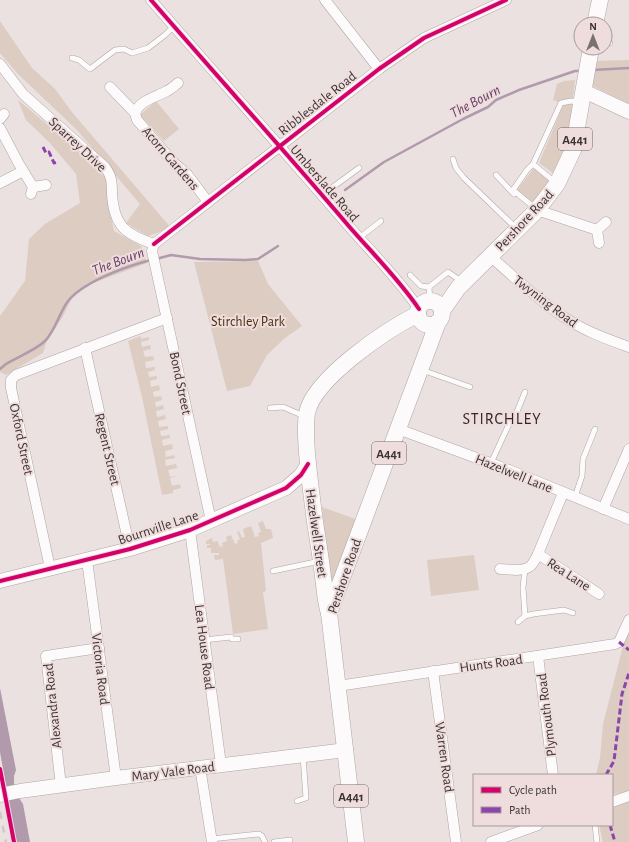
<svg xmlns="http://www.w3.org/2000/svg" width="629" height="842" font-family="'Alegreya Sans',sans-serif">
<rect width="100%" height="100%" fill="#ebe1e1"/>
<g fill="#dcccc2">
<polygon points="0,21 32,68 55,89 71,111 171,228 148,236 126,223 140,204 77,130 18,74 0,53"/>
<polygon points="629,60 629,104 593,86 596,61"/>
<polygon points="575,80 573,98 558,102 553,100 557,84 564,81"/>
<polygon points="18,100 67,141 96,168 106,179 110,213 114,231 141,246 147,263 93,283 73,296 62,318 46,343 43,353 6,375 0,372 0,316 25,281 29,239 45,224 80,203 76,174 50,143 26,120"/>
<polygon points="156,101 179,129 164,141 140,115"/>
<path d="M568 103 572 104C572 129 564 151 553 173L539 163 563 106Z"/>
<polygon points="534,168 551,182 532,203 517,190"/>
<polygon points="258,261 268,284 302,326 285,338 267,355 250,386 227,391 194,262"/>
<polygon points="141,336 141,339 149,337 149,340 141,342 142,347 150,345 151,349 143,351 145,357 153,356 154,360 145,362 146,368 155,367 155,370 148,372 149,377 157,376 157,379 150,381 151,387 159,385 160,390 153,392 154,397 161,396 162,400 155,402 156,407 163,405 164,409 156,411 157,417 165,415 166,419 158,421 159,427 168,426 168,429 160,431 161,436 170,435 170,438 162,440 163,446 172,444 173,449 165,451 166,457 174,455 175,458 165,460 166,466 176,464 177,468 168,470 170,477 179,476 170,478 172,486 180,484 181,488 173,490 173,493 162,495 142,397 128,341"/>
<polygon points="322,507 358,520 337,580 332,582 329,578"/>
<polygon points="263,521 266,529 271,529 273,538 261,543 266,591 263,592 268,629 233,634 223,559 215,560 214,555 219,555 219,553 211,553 211,548 207,548 207,545 210,545 210,544 206,544 206,541 212,538 213,542 217,541 220,547 223,546 222,543 227,541 226,537 231,535 235,544 238,543 237,541 240,539 237,532 239,531 242,538 245,537 243,529 251,526 255,537 259,536 258,533 261,532 258,523"/>
<polygon points="474,555 479,590 431,596 427,560"/>
<polygon points="629,632 629,791 612,795 612,775 596,775 600,758 603,724 624,642"/>
<polygon points="629,801 629,842 603,842 599,825 612,825 612,807"/>
</g>
<polygon fill="#b09aac" points="0,688 16,770 14,776 14,783 19,798 23,804 30,842 16,842 0,752"/>
<g fill="none" stroke-linecap="round" stroke-linejoin="round">
<g stroke="#b09aac" stroke-width="2.5">
<polyline points="593,70 629,68"/>
<polyline points="345,190 384,162 463,119 488,107 496,100 519,90 575,71 582,71"/>
<polyline points="156,259 171,255 200,259 245,260 258,259 278,246"/>
<path d="M0 369 6 364C17 357 36 350 45 341 54 332 59 315 66 304 79 283 127 266 151 260"/>
</g>
<defs>
<g id="lane">
<polyline points="605,42 610,43"/>
<polyline points="72,58 79,60 90,69 115,50 124,49 132,53 148,48 165,35 174,26"/>
<polyline points="453,159 456,168 464,178 517,229"/>
<polyline points="533,164 556,183"/>
<polyline points="496,175 514,194"/>
<polyline points="322,195 359,168"/>
<polyline points="535,208 513,190 527,170 533,164 561,103 571,101 579,102"/>
<polyline points="359,238 381,221"/>
<polyline points="410,275 421,286 429,287 448,272 461,281"/>
<polyline points="429,287 430,302"/>
<polyline points="422,370 470,387"/>
<polyline points="270,408 283,407 304,416"/>
<polyline points="491,463 509,424 516,414 525,392"/>
<polyline points="575,497 582,476 583,459 595,429"/>
<polyline points="273,571 320,561"/>
<polyline points="525,616 523,588 525,568"/>
<polyline points="518,622 525,616 533,614 564,610 573,613"/>
<polyline points="204,640 231,637 232,639 238,639"/>
<polyline points="297,801 306,798 303,756"/>
<polyline points="595,825 597,842"/>
<polyline points="211,839 259,834 262,836 265,842"/>
<polyline points="274,842 290,840"/>
</g>
<g id="street">
<path d="M151 0C216 75 282 148 347 224 371 252 398 278 419 309"/>
<polyline points="325,0 379,69"/>
<path d="M0 64 23 94 105 167C112 177 112 182 112 194 114 225 124 234 154 244"/>
<polyline points="110,87 135,113 137,120 174,163 187,174 208,202"/>
<path d="M135 113C140 100 156 97 167 91 171 89 174 86 178 83"/>
<polyline points="0,119 4,114"/>
<polyline points="0,128 19,164 33,187 31,194"/>
<polyline points="0,183 23,171"/>
<polyline points="33,187 46,185"/>
<polyline points="537,210 597,230"/>
<polyline points="599,243 597,230 606,222"/>
<polyline points="154,244 379,69 424,38 506,0"/>
<polyline points="154,244 152,251 211,521"/>
<path d="M490 256C514 277 538 300 564 317 584 331 607 339 629 347"/>
<polyline points="85,348 130,549"/>
<polyline points="398,429 509,470 629,519"/>
<polyline points="603,509 629,449"/>
<polyline points="190,530 221,765"/>
<polyline points="538,554 599,594"/>
<polyline points="87,560 116,778"/>
<polyline points="50,568 11,388 11,380 16,375 167,318"/>
<path d="M500 569C507 569 522 572 529 567 533 565 536 558 538 554L563 493"/>
<polyline points="538,656 553,775"/>
<polyline points="433,671 456,842"/>
<polyline points="338,686 615,644 619,642 629,620"/>
<polyline points="200,767 212,842"/>
<polyline points="61,786 46,656 99,648"/>
<polyline points="612,802 629,796"/>
<polyline points="491,842 538,825"/>
</g>
<g id="secondary">
<polyline points="584,91 629,112"/>
<polyline points="0,581 130,549 190,530 286,488 301,475 308,464"/>
<polyline points="0,795 20,791 116,778 346,750"/>
</g>
<g id="primary">
<polyline points="595,24 600,0"/>
<circle cx="430" cy="313" r="12"/>
<polyline points="442,311 458,288 537,210 557,184 573,150 591,48"/>
<path d="M329 613C325 601 325 589 323 577 321 559 318 541 315 522 312 499 309 476 307 453 306 440 305 426 307 413 314 378 388 329 418 314"/>
<polyline points="356,842 329,613 438,322"/>
</g>
</defs>
<use href="#lane" stroke="#ada6a6" stroke-width="6"/>
<use href="#street" stroke="#ada6a6" stroke-width="11"/>
<use href="#secondary" stroke="#ada6a6" stroke-width="15"/>
<use href="#primary" stroke="#ada6a6" stroke-width="17"/>
<use href="#lane" stroke="#fcfafa" stroke-width="5"/>
<use href="#street" stroke="#fcfafa" stroke-width="10"/>
<use href="#secondary" stroke="#fcfafa" stroke-width="14"/>
<use href="#primary" stroke="#fcfafa" stroke-width="16"/>
<polyline stroke="#cdcaca" stroke-width="2.5" stroke-dasharray="7 7" stroke-linecap="butt" points="0,812 6,842"/>
<g stroke="#8e44ad" stroke-width="3" stroke-dasharray="6 3" stroke-linecap="butt">
<polyline points="43,147 46,153 49,152 54,163 57,162"/>
<polyline points="619,642 629,650"/>
<polyline points="606,775 614,761 622,694 629,673"/>
<polyline points="610,825 615,842"/>
</g>
<defs>
<g id="cycleway">
<path d="M151 0C216 75 282 148 347 224 371 252 398 278 419 309"/>
<polyline points="154,244 379,69 424,38 506,0"/>
<polyline points="0,581 130,549 190,530 286,488 301,475 308,464"/>
<polyline points="0,769 14,842"/>
</g>
</defs>
<use href="#cycleway" stroke="#efdddd" stroke-width="6"/>
<use href="#cycleway" stroke="#d6006c" stroke-width="4"/>
</g>
<g text-anchor="middle" stroke-width="4" stroke-linejoin="round" paint-order="stroke">
<g fill="#efdddd" stroke="#716767" stroke-width="1">
<rect x="558" y="128" width="34" height="22" rx="3"/>
<rect x="372" y="442" width="34" height="22" rx="3"/>
<rect x="334" y="785" width="34" height="22" rx="3"/>
</g>
<g font-size="13" font-weight="bold" fill="#3b3434">
<text x="575" y="144">A441</text>
<text x="389" y="458">A441</text>
<text x="351" y="801">A441</text>
</g>
<g font-size="14" fill="#3b3434" stroke="#efdddd">
<text transform="translate(317 103) rotate(-38)" y="5">Ribblesdale Road</text>
<text transform="translate(78 144) rotate(43)" y="5">Sparrey Drive</text>
<text transform="translate(171 158) rotate(49)" y="5">Acorn Gardens</text>
<text transform="translate(325 183) rotate(49)" y="5">Umberslade Road</text>
<text transform="translate(524 220) rotate(-47)" y="5">Pershore Road</text>
<text transform="translate(546 301) rotate(37)" y="5">Twyning Road</text>
<text transform="translate(181 383) rotate(78)" y="5">Bond Street</text>
<text transform="translate(22 439) rotate(78)" y="5">Oxford Street</text>
<text transform="translate(108 449) rotate(77)" y="5">Regent Street</text>
<text transform="translate(514 473) rotate(22)" y="5">Hazelwell Lane</text>
<text transform="translate(158 527) rotate(-18)" y="5">Bournville Lane</text>
<text transform="translate(317 533) rotate(82)" y="5">Hazelwell Street</text>
<text transform="translate(569 574) rotate(33)" y="5">Rea Lane</text>
<text transform="translate(344 576) rotate(-71)" y="5">Pershore Road</text>
<text transform="translate(205 647) rotate(83)" y="5">Lea House Road</text>
<text transform="translate(491 663) rotate(-8)" y="5">Hunts Road</text>
<text transform="translate(101 669) rotate(83)" y="5">Victoria Road</text>
<text transform="translate(52 706) rotate(-96)" y="5">Alexandra Road</text>
<text transform="translate(546 715) rotate(-97)" y="5">Plymouth Road</text>
<text transform="translate(445 757) rotate(82)" y="5">Warren Road</text>
<text transform="translate(173 771) rotate(-7)" y="5">Mary Vale Road</text>
</g>
<g font-size="14" fill="#4d2f0e" stroke="#efdddd">
<text x="248" y="326">Stirchley Park</text>
</g>
<g font-size="15" font-style="italic" fill="#674067" stroke="#efdddd">
<text transform="translate(475 101) rotate(-28)" y="5">The Bourn</text>
<text transform="translate(118 261) rotate(-21)" y="5">The Bourn</text>
</g>
<g font-size="16" letter-spacing="1" fill="#332626" stroke="#efdddd">
<text x="502" y="424">STIRCHLEY</text>
</g>
</g>
<rect x="473" y="774" width="140" height="52" fill="#efdddd" stroke="#a79999"/>
<rect x="481" y="787" width="20" height="6" fill="#d6006c" stroke="#a79999"/>
<text x="509" y="794" font-size="12" fill="#3b3434">Cycle path</text>
<rect x="481" y="807" width="20" height="6" fill="#8e44ad" stroke="#a79999"/>
<text x="509" y="814" font-size="12" fill="#3b3434">Path</text>
<g transform="translate(593 36)"><circle r="19" fill="#efdddd" stroke="#a79999"/>
<path d="M0-3L7 15L0 10L-7 15Z" fill="#797171"/>
<text y="-6" font-size="11" font-weight="bold" text-anchor="middle" fill="#3b3434">N</text>
</g>
</svg>
